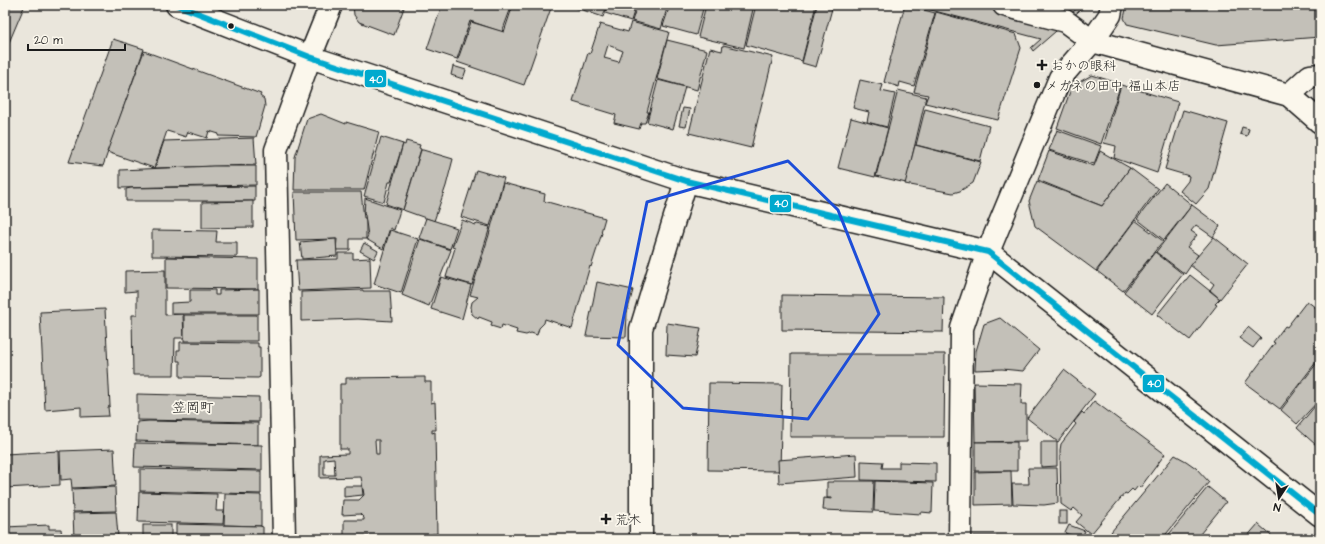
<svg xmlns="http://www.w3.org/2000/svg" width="1325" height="544" font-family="'Architects Daughter','Klee One',sans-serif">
<rect width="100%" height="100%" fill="#fbf7ec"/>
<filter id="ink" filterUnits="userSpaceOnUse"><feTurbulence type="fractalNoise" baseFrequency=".025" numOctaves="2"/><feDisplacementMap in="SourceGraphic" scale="8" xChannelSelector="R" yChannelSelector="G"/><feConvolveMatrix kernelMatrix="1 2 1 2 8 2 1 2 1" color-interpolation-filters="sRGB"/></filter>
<g filter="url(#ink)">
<rect fill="#eae6dc" x="5" y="5" width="1315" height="534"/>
<g fill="#c3c0b8" stroke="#1c1c1c" fill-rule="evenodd">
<polygon points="5,5 19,5 24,7 5,52"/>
<polygon points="353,5 405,5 394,35 359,22 354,15"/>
<polygon points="442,5 512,5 502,32 470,21 457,59 427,49"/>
<polygon points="513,5 543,5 551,8 524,85 457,62 471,22 504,32"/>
<polygon points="575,5 607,5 603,17 574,7"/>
<polygon points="607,5 636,5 631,21 605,13"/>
<polygon points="637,5 668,5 661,29 632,21"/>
<polygon points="670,5 704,5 696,35 663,26"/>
<polygon points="706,5 754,5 744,48 698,37"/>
<polygon points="756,5 816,5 802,61 746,45"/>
<polygon points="817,5 833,5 816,67 802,63"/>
<polygon points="905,5 935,13 914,86 900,82 899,87 884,82"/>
<polygon points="912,5 1050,5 1073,12 1081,5 1086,5 1033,51 1031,48 1041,39"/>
<polygon points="1127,5 1319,5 1320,37 1216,45 1127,24 1124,18"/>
<polygon points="936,12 1016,34 1021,48 998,120 925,103 928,95 914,92"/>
<path d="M631 22 669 32 647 112H649L645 123H641L639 129 614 123 616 115 573 102 588 53 590 54 600 24 628 32ZM608 45 623 51 619 62 604 58Z"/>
<polygon points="113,39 144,49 103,166 69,162"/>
<polygon points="667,40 707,50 697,90 657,79"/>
<polygon points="723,45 773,57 751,148 689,133 710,48 722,51"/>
<polygon points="144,51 261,94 260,96 264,99 265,106 256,137 218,136 219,134 209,131 207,138 188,132 186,137 167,131 154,168 107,152"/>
<polygon points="453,66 466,70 463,79 451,75"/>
<polygon points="1092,75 1121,84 1101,144 1057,128 1072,86"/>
<polygon points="658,80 685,87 673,129 647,122"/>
<polygon points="860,80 883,85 881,91 895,94 887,127 867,122 869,112 853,108"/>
<polygon points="1121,85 1178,102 1157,173 1114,158 1116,146 1104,143"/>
<polygon points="898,90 926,97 906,183 876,176"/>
<polygon points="683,108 690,109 686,127 679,126"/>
<polygon points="925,109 989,126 980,161 916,145"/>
<polygon points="1183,110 1228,123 1209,189 1196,204 1180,191 1188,181 1189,176 1165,169"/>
<polygon points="321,114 346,124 346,122 379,132 364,190 294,190 295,157 307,119"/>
<polygon points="851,118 888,128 875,177 838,168"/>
<polygon points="1242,127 1249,129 1247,136 1240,134"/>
<polygon points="1057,130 1101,146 1094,164 1049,150"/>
<polygon points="381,137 403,144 391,182 389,182 384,202 364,196"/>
<polygon points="254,138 256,165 155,168 164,141"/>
<polygon points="406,141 420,145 419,148 421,149 403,210 386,204 403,144 405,145"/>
<polygon points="915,145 981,162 973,183 960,191 953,193 905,184"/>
<polygon points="421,150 423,150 453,159 446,186 434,221 403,210"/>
<polygon points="1049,151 1094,166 1100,151 1130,168 1102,206 1038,180"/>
<polygon points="213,166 256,166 256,185 120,188 120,170"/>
<polygon points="1130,168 1158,189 1096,271 1035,226 1029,201 1037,181 1102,206"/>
<polygon points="476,170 504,178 490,226 461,217"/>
<polygon points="503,183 545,194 544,201 605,218 601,232 602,233 591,267 590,266 572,328 545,319 544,323 539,328 537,335 531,333 526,335 516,333 517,330 502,325 501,329 491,326 492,322 479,317 478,319 472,314 471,307 472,302 478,297 470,295 489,235"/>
<polygon points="1165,183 1192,205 1164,240 1137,219"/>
<polygon points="255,186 255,201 126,201 126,189 131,188"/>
<polygon points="294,192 361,192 364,218 366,218 366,239 350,239 350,250 336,250 337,239 296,240"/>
<polygon points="365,198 400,210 394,230 390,228 383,249 366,239 368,236 365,215 364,214"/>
<polygon points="253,201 253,227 202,228 202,202"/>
<polygon points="1192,205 1220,226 1213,237 1196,225 1191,231 1197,235 1187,247 1198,255 1185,274 1156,252"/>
<polygon points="426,218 457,228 450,249 419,238"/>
<polygon points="462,220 476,225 477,224 490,227 472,285 446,277 455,248 452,247"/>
<polygon points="1135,220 1163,241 1123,291 1097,271"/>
<polygon points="152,230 217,231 216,242 237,242 237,257 152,256"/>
<polygon points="390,230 418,239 401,293 374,284"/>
<polygon points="1214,237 1248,264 1220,299 1210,290 1214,284 1190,265"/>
<polygon points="336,239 337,256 302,259 300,242"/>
<polygon points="420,239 451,250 429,306 402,295"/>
<polygon points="364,243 378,251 374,259 360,251"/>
<polygon points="1155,252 1183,274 1152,314 1124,292"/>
<polygon points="338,253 353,253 353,259 370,258 371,288 298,291 296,260 338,259"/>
<polygon points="166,257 258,259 258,289 166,288"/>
<polygon points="165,270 165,315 183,314 184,338 175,338 174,375 133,375 132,315 137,315 137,291 125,292 125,271"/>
<polygon points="1190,275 1220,299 1215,304 1217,305 1190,340 1157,315 1185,280 1186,280"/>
<polygon points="441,277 471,285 462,319 431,309"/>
<polygon points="597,282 633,290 627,313 626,337 586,336"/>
<polygon points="259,289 259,314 171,314 171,303 190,302 190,290 215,290 215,295 219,295 219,290"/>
<polygon points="363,290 363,291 390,291 392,321 358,319 301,321 301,292"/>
<polygon points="782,295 944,297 943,332 782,330"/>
<polygon points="1307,301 1320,311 1320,357 1280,409 1245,383 1275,343 1273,342 1285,326 1287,327"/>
<polygon points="105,309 110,406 108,407 109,416 81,417 81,407 45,410 40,312"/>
<rect x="184" y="315" width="73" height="26"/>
<polygon points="1000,318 1039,350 1023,371 1002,369 975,370 976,351 984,324"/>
<polygon points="667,323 701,328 695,357 666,355"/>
<polygon points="1248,327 1261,338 1253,348 1239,338"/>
<polygon points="180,342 258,343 258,347 260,347 260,377 258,378 180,377 180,361 177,361 177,350 180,350"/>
<polygon points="791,354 945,354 944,437 790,437"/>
<polygon points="1320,359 1320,399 1297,424 1281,410"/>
<polygon points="1064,370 1095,394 1058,442 1027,418"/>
<path d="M425 377V382H431V403L435 402 436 430H432V433L435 432 437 534H432V538L437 539H370L369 536H365V539H344V520H364V518L360 514 342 515 343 500H359L364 495 361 477 320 478V455L348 454V449H340V384H346V378ZM375 440H379V454H376ZM334 458 335 475H324V459Z"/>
<polygon points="709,383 782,384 780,471 708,470"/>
<polygon points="974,383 1022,384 1021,404 1026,404 1026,441 975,442"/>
<polygon points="137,394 259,397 259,422 137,420"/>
<polygon points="1320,400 1320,440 1316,445 1297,428"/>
<polygon points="1094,401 1165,454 1140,488 1138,486 1134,491 1132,489 1127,494 1125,493 1091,534 1076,522 1082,515 1074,508 1071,511 1061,504 1060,450 1061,444 1076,424 1074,422 1082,412 1084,414"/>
<polygon points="149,421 258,423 258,445 136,441 137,422"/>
<rect x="975" y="442" width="42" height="29"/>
<polygon points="1041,442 1057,442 1057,466 1041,467"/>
<polygon points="135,443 262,445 262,470 134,467"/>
<polygon points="114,449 116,486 72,488 71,479 61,480 60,451"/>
<polygon points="59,451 60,485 5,488 5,454"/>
<polygon points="856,454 857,477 779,483 778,460"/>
<polygon points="1175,455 1186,461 1196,468 1209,482 1162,539 1119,539 1111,532"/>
<polygon points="861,461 883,462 882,468 899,468 899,462 936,463 936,482 861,480"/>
<polygon points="1028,468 1057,468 1058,503 1044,505 1013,504 1012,484 1029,484"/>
<polygon points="140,469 261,471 261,494 140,491"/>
<polygon points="1011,471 1012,504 975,505 975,472"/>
<polygon points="833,481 874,481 873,512 823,510 824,498 832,499 832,498 827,498 827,482 833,482"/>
<polygon points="875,481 933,483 932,513 921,512 921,514 874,511"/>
<polygon points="344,486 362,486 363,495 344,497"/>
<polygon points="115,487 116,511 73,512 72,489"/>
<polygon points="1208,487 1226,502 1196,539 1165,539"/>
<polygon points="139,492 217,494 216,511 224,511 223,524 138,522"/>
<polygon points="225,494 261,495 261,526 224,525"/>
<rect x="1059" y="511" width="8" height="13"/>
<polygon points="116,512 118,536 114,536 114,539 74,539 73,513"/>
<polygon points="176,524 260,526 263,527 263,539 176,539"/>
<polygon points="1258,524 1275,539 1245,539"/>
<polygon points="49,525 49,529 61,529 62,539 5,539 5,527"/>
<rect x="143" y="525" width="28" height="14"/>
<polygon points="1069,525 1085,531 1081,539 1065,533"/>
<polygon points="974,536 1057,536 1058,539 974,539"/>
<polygon points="522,537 617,538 617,539 522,539"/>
</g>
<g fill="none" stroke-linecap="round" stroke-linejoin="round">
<defs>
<g id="minor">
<polyline points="177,5 310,57 686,181 988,252 1320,515"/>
<polyline points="1004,5 1065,21 1092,41 1289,95 1320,122"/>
<polyline points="1289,95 1310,76 1320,75"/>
<polyline points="284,539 276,150 310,57 331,5"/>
<polyline points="641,539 641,329 686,181"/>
<polyline points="960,539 962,328 988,252 1060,78 1092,41 1110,15 1112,5"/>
</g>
</defs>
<use href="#minor" stroke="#1c1c1c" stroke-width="25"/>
<use href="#minor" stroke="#fbf7ec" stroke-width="22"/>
<defs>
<polyline id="bus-1" points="177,5 310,57 686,181 988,252 1320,515"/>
</defs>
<use href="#bus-1" stroke="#fbf7ec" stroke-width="9"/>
<use href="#bus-1" stroke="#00a9ce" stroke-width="6"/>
</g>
</g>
<path fill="none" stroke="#1d4ed8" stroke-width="3" stroke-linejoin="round" d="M788 161 838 210 879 314 808 419 683 408 618 345 647 202Z"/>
<g fill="#1c1c1c" stroke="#fbf7ec" stroke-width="1.5">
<circle cx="231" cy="26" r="3.5"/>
<path d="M1040 59h4v4h4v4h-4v4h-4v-4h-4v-4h4z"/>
<circle cx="1037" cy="85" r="4"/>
<path d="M604 513h4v4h4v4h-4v4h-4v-4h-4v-4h4z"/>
</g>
<g text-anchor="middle" stroke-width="3.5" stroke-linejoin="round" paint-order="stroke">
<g font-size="13" fill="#1c1c1c" stroke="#fbf7ec" text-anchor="start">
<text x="1051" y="70">おかの眼科</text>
<text x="1045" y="90">メガネの田中 福山本店</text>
<text x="615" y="524">荒木</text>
</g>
<g font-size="14" fill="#1c1c1c" stroke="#fbf7ec">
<text x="193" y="412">笠岡町</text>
</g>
</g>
<g stroke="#fbf7ec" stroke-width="1.5">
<rect x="364" y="69" width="23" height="19" rx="4" fill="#00a9ce"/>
<rect x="769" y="194" width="23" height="19" rx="4" fill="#00a9ce"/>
<rect x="1142" y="374" width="23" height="19" rx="4" fill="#00a9ce"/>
</g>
<g font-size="11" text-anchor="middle" font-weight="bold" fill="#fff">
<text x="376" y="83">40</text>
<text x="781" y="207">40</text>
<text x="1154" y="387">40</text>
</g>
<rect width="1325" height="544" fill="none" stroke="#fbf7ec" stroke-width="20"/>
<rect x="10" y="10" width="1305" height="524" fill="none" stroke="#1c1c1c" stroke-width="1.5" filter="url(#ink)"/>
<g transform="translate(1279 498) rotate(192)" stroke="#fbf7ec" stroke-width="3" paint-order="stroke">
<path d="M0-3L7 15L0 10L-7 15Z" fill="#1c1c1c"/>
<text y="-6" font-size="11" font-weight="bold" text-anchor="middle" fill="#1c1c1c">N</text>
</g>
<path d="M28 44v6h97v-6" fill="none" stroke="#1c1c1c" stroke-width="2"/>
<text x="34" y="44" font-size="12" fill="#1c1c1c" stroke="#fbf7ec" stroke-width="3" paint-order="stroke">20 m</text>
</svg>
